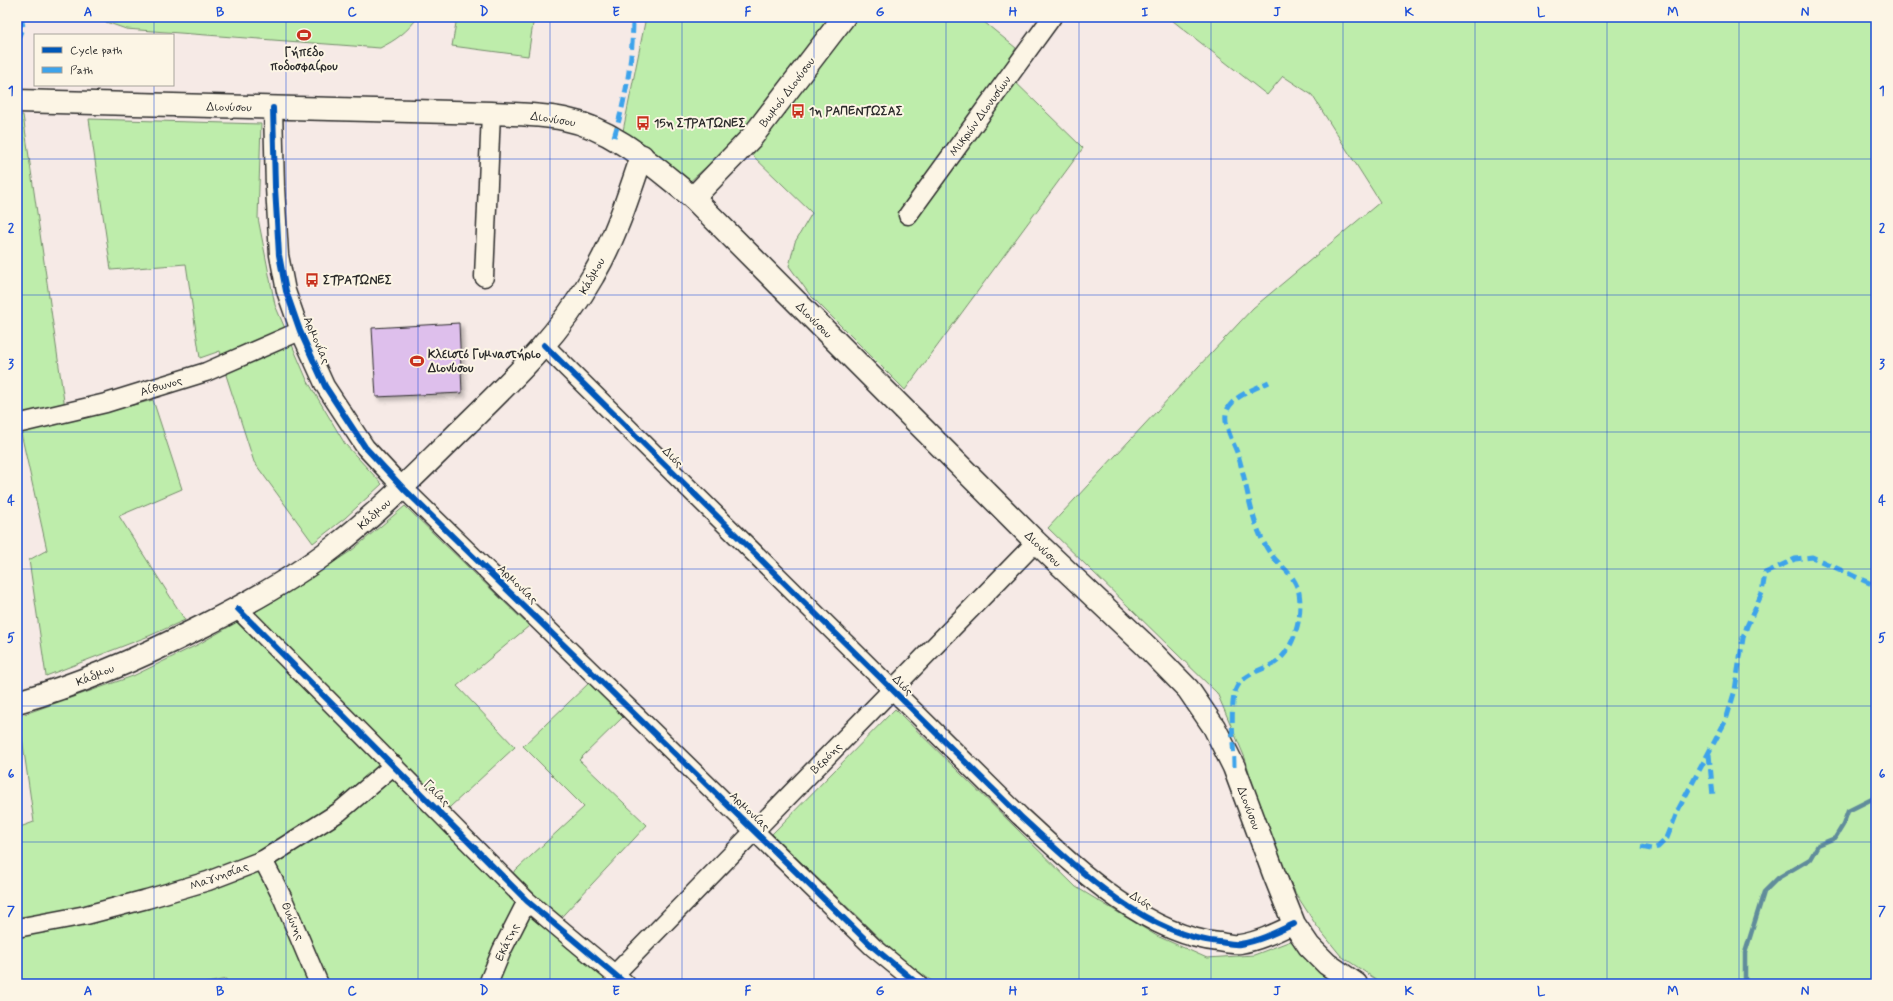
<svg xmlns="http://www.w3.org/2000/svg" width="1893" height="1001" font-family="Mynerve,sans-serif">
<defs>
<filter id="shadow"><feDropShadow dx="3.5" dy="3.5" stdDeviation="2" flood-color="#0004"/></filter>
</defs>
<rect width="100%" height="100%" fill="#f6eae6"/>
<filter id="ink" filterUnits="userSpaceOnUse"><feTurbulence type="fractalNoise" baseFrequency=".025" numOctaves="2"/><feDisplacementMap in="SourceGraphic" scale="8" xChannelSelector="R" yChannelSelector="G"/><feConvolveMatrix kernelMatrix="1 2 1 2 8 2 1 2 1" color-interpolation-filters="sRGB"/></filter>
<g filter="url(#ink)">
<g fill="#beedab" stroke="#748c6b">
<path d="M101 17H418C407 32 396 40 380 48L126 29 106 22Z"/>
<polygon points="457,17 534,17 528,56 452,46"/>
<polygon points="641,17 831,17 743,134 687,184 623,131 645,22"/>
<polygon points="858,17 978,17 1016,48 1003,70 1083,148 905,390 810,295 789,266 795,242 812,213 751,154"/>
<polygon points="1168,17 1876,17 1876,984 1383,984 1341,956 1316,925 1296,894 1266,831 1245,758 1217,693 1048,528 1253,308 1380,202 1312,95 1283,76 1267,95"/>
<polygon points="17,115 23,115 67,422 153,400 182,489 119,516 185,620 149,636 46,676 29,560 47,550 17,415"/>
<polygon points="89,119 261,124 258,218 275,305 307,380 345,444 382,484 345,518 313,543 254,462 226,375 220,351 200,358 186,264 111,270"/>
<polygon points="405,506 529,626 457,686 515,747 438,818 505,880 584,807 523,746 589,683 623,717 579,760 647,825 551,928 613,984 228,984 226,979 203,984 17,984 17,828 34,822 19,716 133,676 199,644 274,601 351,551"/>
<path d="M895 709 1076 887 1157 936 1207 958 1254 955 1296 939C1307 956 1318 975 1338 984H936L902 960 772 834Z"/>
</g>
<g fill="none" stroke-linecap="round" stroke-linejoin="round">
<polyline stroke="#618c9b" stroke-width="4.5" points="1745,984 1745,953 1764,892 1778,878 1810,859 1818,845 1835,838 1843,825 1848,811 1876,797"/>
</g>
<polygon fill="#debfec" stroke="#2b2b2b" filter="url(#shadow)" points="459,323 462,393 376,397 372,328"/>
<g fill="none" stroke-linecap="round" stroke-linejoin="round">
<defs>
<g id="minor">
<polyline points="273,108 275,187 279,255 286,291 300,331 325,386 365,447 403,488 873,947 918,984"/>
<polyline points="908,215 1052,17"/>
<polyline points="484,277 491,113"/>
<path d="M544 345 1020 816C1073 865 1144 935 1219 942 1226 943 1234 945 1240 944 1259 941 1277 932 1294 924"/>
<polyline points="17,424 106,403 206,372 300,331"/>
<polyline points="238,609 527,901 626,984"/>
<polyline points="263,860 283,899 319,984"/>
<polyline points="17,928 86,915 147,899 208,881 263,860 339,812 394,765"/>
<polyline points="615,974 1036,542"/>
<polyline points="488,984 502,950 527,901"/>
</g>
<g id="tertiary">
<polyline points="693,198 752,137 844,17"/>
<path d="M17 702C81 684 142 657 201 627 247 604 293 579 334 547 382 510 424 466 467 424 514 378 561 333 593 276 615 239 628 197 642 156"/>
</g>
<path id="secondary" d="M17 101 491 113C515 114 540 114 564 119 615 129 653 166 693 198L1036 542 1145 645 1188 689 1214 727 1234 767 1274 874 1294 924 1309 946 1327 964 1356 984"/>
</defs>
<use href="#minor" stroke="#2b2b2b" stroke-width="21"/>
<use href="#tertiary" stroke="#2b2b2b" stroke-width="25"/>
<use href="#secondary" stroke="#2b2b2b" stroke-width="25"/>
<use href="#minor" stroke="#fcf5e5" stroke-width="18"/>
<use href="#tertiary" stroke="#fcf5e5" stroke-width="22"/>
<use href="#secondary" stroke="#fcf5e5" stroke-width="22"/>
<g stroke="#3ea3eb" stroke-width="5" stroke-dasharray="10 5" stroke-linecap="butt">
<polyline points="17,40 23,27 21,17"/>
<path d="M614 137C626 99 633 57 633 17"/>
<polyline points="1709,754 1713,796"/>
<path d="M1234 767C1234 747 1229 706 1236 689 1242 675 1261 670 1273 664 1294 652 1303 616 1299 593 1294 572 1279 567 1268 550 1250 521 1248 487 1238 455 1234 443 1224 427 1226 414 1229 397 1255 389 1269 382"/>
<polyline points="1641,847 1651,849 1658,847 1667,838 1678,810 1726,720 1735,690 1743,638 1747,626 1762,593 1765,573 1795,559 1812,557 1876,586"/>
</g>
<defs>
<g id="cycleway">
<polyline points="273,108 275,187 279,255 286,291 300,331 325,386 365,447 403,488 873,947 918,984"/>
<path d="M544 345 1020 816C1073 865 1144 935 1219 942 1226 943 1234 945 1240 944 1259 941 1277 932 1294 924"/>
<polyline points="238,609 527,901 626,984"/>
</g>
</defs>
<use href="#cycleway" stroke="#fcf5e5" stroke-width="8"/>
<use href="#cycleway" stroke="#0057b8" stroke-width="6"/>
</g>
</g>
<path fill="none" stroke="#1d4ed8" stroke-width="1" stroke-opacity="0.55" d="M154 17V35M286 17V984M418 17V984M550 17V984M682 17V984M814 17V984M946 17V984M1079 17V984M1211 17V984M1343 17V984M1475 17V984M1607 17V984M1739 17V984M154 85V984M17 159H1876M17 295H1876M17 432H1876M17 569H1876M17 706H1876M17 842H1876"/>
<defs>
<symbol id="stadium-bare" viewBox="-9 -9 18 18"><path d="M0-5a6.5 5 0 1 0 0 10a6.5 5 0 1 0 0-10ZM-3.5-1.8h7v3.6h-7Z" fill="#c8321e" stroke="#fcf5e5" stroke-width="2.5" paint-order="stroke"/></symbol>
<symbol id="bus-bare" viewBox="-9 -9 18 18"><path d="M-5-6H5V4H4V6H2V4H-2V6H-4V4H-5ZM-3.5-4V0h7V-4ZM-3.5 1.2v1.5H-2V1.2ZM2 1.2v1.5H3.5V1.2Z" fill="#c8321e" stroke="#fcf5e5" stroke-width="2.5" paint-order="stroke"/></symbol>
</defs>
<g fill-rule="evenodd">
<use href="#stadium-bare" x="294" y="25" width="20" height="20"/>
<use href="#bus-bare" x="788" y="101" width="20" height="20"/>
<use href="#bus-bare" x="633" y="113" width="20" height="20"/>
<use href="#bus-bare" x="302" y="270" width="20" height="20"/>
<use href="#stadium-bare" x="407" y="351" width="20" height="20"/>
</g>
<g text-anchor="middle" stroke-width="4" stroke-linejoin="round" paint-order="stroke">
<g font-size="12" font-weight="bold" fill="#2b2b2b" stroke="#fcf5e5" text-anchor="start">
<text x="304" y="56" text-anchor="middle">Γήπεδο<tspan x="304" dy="14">ποδοσφαίρου</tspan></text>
<text x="809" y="115">1η ΡΑΠΕΝΤΩΣΑΣ</text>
<text x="654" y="127">15η ΣΤΡΑΤΩΝΕΣ</text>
<text x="323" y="284">ΣΤΡΑΤΩΝΕΣ</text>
<text x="428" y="358">Κλειστό Γυμναστήριο<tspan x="428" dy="14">Διονύσου</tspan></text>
</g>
<g font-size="12" fill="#2b2b2b" stroke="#fcf5e5">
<text transform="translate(787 92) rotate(-53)" y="4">Βωμού Διονύσου</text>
<text transform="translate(229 107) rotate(1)" y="4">Διονύσου</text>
<text transform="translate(980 116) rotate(-54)" y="4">Μικρών Διονυσίων</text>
<text transform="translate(553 119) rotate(9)" y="4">Διονύσου</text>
<text transform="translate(592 276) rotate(-61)" y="4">Κάδμου</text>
<text transform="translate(814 320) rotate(45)" y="4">Διονύσου</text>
<text transform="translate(317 340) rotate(67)" y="4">Αρμονίας</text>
<text transform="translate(161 386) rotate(-17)" y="4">Αίθωνος</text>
<text transform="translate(673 457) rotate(45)" y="4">Διός</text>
<text transform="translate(374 514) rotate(-42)" y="4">Κάδμου</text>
<text transform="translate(1043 549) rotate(44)" y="4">Διονύσου</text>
<text transform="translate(518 584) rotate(44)" y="4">Αρμονίας</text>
<text transform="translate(95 675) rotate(-22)" y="4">Κάδμου</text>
<text transform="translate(903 685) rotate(45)" y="4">Διός</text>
<text transform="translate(826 758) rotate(-45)" y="4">Βερόης</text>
<text transform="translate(437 793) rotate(46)" y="4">Γαίας</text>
<text transform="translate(1249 808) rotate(69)" y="4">Διονύσου</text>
<text transform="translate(750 811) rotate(44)" y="4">Αρμονίας</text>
<text transform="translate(219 876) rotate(-20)" y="4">Μαγνησίας</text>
<text transform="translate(1141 900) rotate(32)" y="4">Διός</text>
<text transform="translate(293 921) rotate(66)" y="4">Θυώνης</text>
<text transform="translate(507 942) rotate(-64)" y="4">Εκάτης</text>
</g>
</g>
<rect width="1893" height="1001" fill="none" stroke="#fcf5e5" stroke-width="44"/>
<rect x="34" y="34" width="140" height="52" fill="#fcf5e5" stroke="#a8a49b"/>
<rect x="42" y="47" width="20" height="6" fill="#0057b8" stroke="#a8a49b"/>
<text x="70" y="54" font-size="12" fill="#2b2b2b">Cycle path</text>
<rect x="42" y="67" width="20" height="6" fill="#3ea3eb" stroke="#a8a49b"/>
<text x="70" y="74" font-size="12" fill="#2b2b2b">Path</text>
<rect x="22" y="22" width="1849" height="957" fill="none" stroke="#1d4ed8" stroke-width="1.5"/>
<g font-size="13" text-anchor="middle" font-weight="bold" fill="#1d4ed8">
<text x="88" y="16">A</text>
<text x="220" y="16">B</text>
<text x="352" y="16">C</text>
<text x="484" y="16">D</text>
<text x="616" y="16">E</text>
<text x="748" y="16">F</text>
<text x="880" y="16">G</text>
<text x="1013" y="16">H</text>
<text x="1145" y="16">I</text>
<text x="1277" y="16">J</text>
<text x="1409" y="16">K</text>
<text x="1541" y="16">L</text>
<text x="1673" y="16">M</text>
<text x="1805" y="16">N</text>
<text x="11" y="95">1</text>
<text x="1882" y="95">1</text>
<text x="11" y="232">2</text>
<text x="1882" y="232">2</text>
<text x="11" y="368">3</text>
<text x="1882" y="368">3</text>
<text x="11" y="505">4</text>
<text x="1882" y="505">4</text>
<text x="11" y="642">5</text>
<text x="1882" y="642">5</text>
<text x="11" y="778">6</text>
<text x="1882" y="778">6</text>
<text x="11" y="915">7</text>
<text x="1882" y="915">7</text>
<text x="88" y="995">A</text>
<text x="220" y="995">B</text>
<text x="352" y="995">C</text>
<text x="484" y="995">D</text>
<text x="616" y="995">E</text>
<text x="748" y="995">F</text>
<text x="880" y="995">G</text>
<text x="1013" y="995">H</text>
<text x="1145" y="995">I</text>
<text x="1277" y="995">J</text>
<text x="1409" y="995">K</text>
<text x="1541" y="995">L</text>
<text x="1673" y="995">M</text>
<text x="1805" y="995">N</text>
</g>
</svg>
